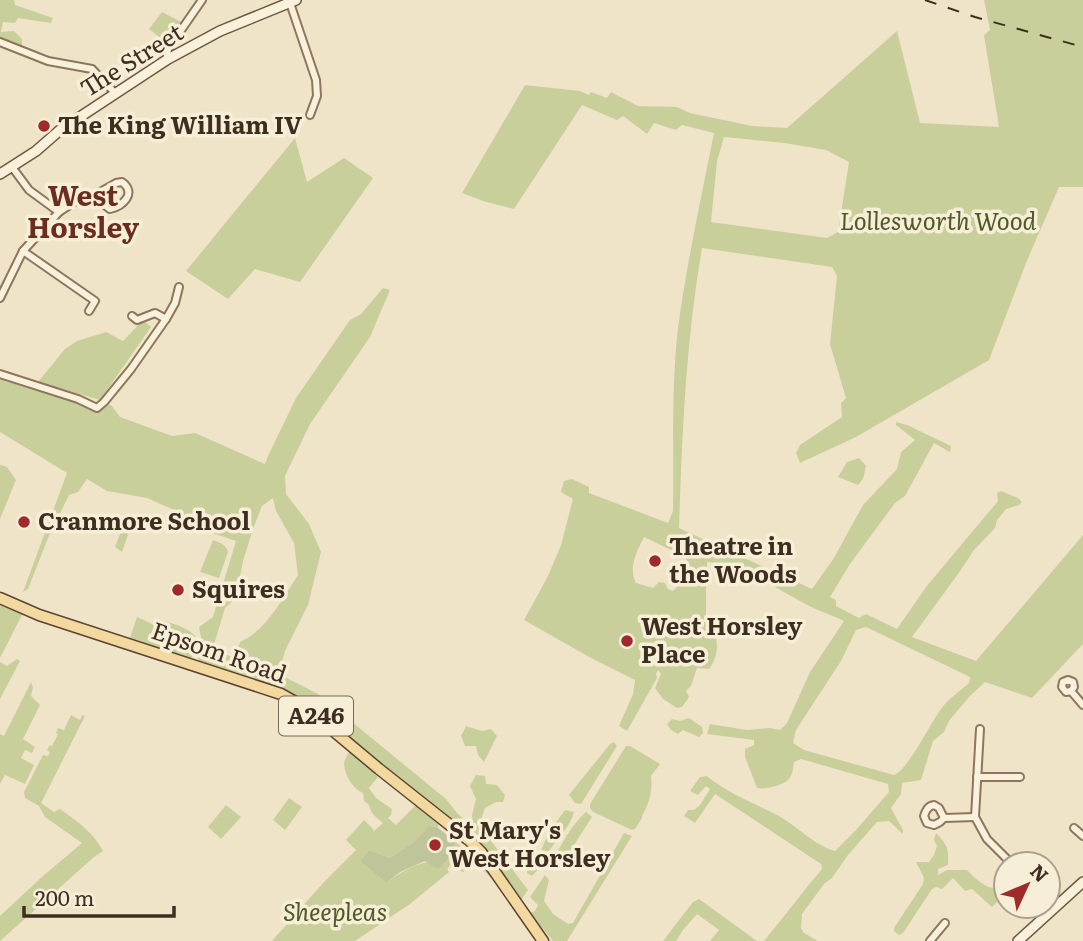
<svg xmlns="http://www.w3.org/2000/svg" width="1083" height="941" font-family="Literata,serif">
<rect width="100%" height="100%" fill="#f0e4c8"/>
<g fill="#c9cf9b" fill-rule="evenodd">
<polygon points="0,0 14,0 15,5 53,18 51,23 18,18 15,23 3,22 1,32 14,31 22,39 22,49 0,40"/>
<path d="M984 0H1083V187H1059L1026 263 989 360 856 437 800 463 796 453 800 445 842 417 841 403 846 398 830 344 837 276 832 267 702 248C686 340 682 435 679 528L812 589 834 558 863 505 897 469 901 452 915 440 896 425V422L907 425 951 446 950 452 934 443 905 496 895 503 850 564 830 597 836 600V606L859 618 866 614 897 629 926 587 998 501 997 493 1001 491 1018 498 1022 502 1019 505 1006 509 997 520 995 528 974 550 958 574 912 637 976 661 1083 535V644L1032 698 985 682 969 697 949 721 944 732 933 741 921 780 902 783 901 794 891 808 903 830V834L889 821 877 822 848 855 832 878 824 884 802 914 801 928 804 933 818 941H764C784 917 802 892 822 869L821 864 715 794 695 823 684 816 688 810H694L700 805 710 789 706 786 698 795 690 791 700 777 707 776C728 794 755 803 779 816 798 827 814 845 835 851L856 830 889 792 888 784 801 759 794 762C793 767 793 775 789 779 785 785 764 790 757 788L745 757V749L754 745V740L707 734 710 724 747 730 770 728 780 730 787 723 810 672 844 621C834 616 823 612 813 608 779 591 745 565 707 562V574L687 569 686 557 644 537C637 551 628 567 636 583L653 588 659 582 665 583 668 589 673 591C688 577 688 574 706 585V622C720 634 720 655 709 669L697 668 691 686 686 691 689 697 682 707 677 708 663 699 655 688 661 674 658 670 656 674 657 678 627 731 619 726 633 694 635 680 591 658 524 620 548 576 561 545 573 499 561 492 564 481 572 479 589 487V493L668 523 673 511C674 450 671 389 678 328 687 262 701 198 714 133L682 125 676 130 654 123 647 134 623 116 617 120 582 105 514 209 483 201 462 193 525 85 580 91 589 95 591 92 607 98 611 92 638 106 677 107 690 113 752 126 787 128 897 31 920 123 999 127 984 35 990 30ZM724 137 784 143 826 150 849 162 838 232 827 238 711 222 717 161ZM866 627 970 677 969 683C960 691 948 699 941 709 931 722 908 770 894 775L804 750 793 743 796 730 841 661 856 630Z"/>
<polygon points="162,12 183,23 168,44 149,29"/>
<polygon points="295,138 307,182 344,158 373,178 300,282 255,269 228,299 186,271"/>
<path d="M383 288 390 290 370 337 310 424 285 476 286 494 309 524 321 552 308 605 285 651 279 674 318 694 446 799C454 809 461 820 473 823L472 815 476 799 470 786 476 775 485 776 486 784 497 785 505 795 503 802H496L485 808 479 825 528 890 521 900 477 841 307 703 283 689 201 662 198 659 202 643 199 627 213 617 236 541 171 519 174 510 147 498 107 491 87 479 78 492 69 495 48 538 28 589 23 592 67 473 0 432V374L91 405H111L120 417 172 436 195 433 265 464 268 456 296 398 350 320 361 314ZM273 498 276 511 294 543 298 575C282 599 267 630 240 642L234 658 213 648 225 608 236 598 243 561 253 529 262 506Z"/>
<polygon points="143,320 151,327 100,400 38,382 65,349 77,341 106,332 123,341"/>
<polygon points="859,458 866,466 863,479 858,485 838,477 847,462"/>
<polygon points="0,465 7,467 16,480 0,519"/>
<polygon points="146,521 150,525 148,532 131,526 122,552 115,547 124,523"/>
<path d="M213 540C220 543 226 544 228 552L219 578 200 572Z"/>
<polygon points="0,601 23,613 0,658"/>
<path d="M137 617 161 628 164 621C182 626 213 636 190 659L130 638Z"/>
<polygon points="17,659 20,661 0,699 0,662 7,666"/>
<polygon points="31,682 33,687 31,696 40,705 23,739 35,747 32,753 25,750 21,758 34,765 25,784 5,775 0,784 0,734 4,736"/>
<path d="M71 715 80 720 82 715 85 716 41 803 54 812 60 809C77 821 93 832 103 851L94 857 0 941V916L43 876 82 843 45 817 39 806 25 798 24 792 43 755 48 756 50 752 47 750 50 745 52 746 58 734 56 733 58 728 64 730Z"/>
<polygon points="689,718 702,727 703,733 699,737 683,730 678,734 671,730 667,724 672,719 680,721"/>
<polygon points="466,726 482,731 491,729 497,736 484,762 478,755 476,746 465,746 461,736"/>
<polygon points="614,742 617,746 581,804 575,803 569,795 610,744"/>
<path d="M626 746H630L660 764 651 776C653 792 649 803 642 816V818L635 829 632 830 593 812 590 808V804Z"/>
<path d="M350 752 378 777 369 788 376 798 392 809 391 815 388 818 396 825 417 804 463 840V844L439 825 437 827 430 826 415 841 390 858 369 850 360 861 386 883C408 867 421 861 448 859L456 842 465 851 468 848H472L490 870 497 884 475 862 463 872 451 865 447 869 449 872 410 904 355 941H272L323 883 356 850 346 840 364 820 374 830 372 833 383 823C377 818 370 813 369 805L364 801 363 793C353 789 345 776 344 764 344 761 347 756 348 753Z"/>
<polygon points="289,798 302,807 285,830 273,820"/>
<polygon points="226,805 241,817 221,839 208,827"/>
<path d="M565 810 574 812C571 826 557 839 549 851 543 860 540 869 532 876L527 873 528 863 539 855 549 832Z"/>
<path d="M586 812 592 817 558 870 551 863C561 846 571 825 586 812Z"/>
<polygon points="624,833 632,836 567,941 553,941 530,913 535,911 538,905 530,897 545,875 549,880 544,901 553,914 568,924 573,923"/>
<path d="M936 833C947 845 949 847 948 865L938 869V875L947 870H967C978 881 988 892 1005 887L1006 900H999L992 907 972 889 965 891 953 878 942 889 936 887 932 889 903 933 899 935 894 931V928L923 884 924 878 916 862H929L934 855 937 846 934 840Z"/>
<polygon points="699,899 757,941 710,941 719,930 697,914 683,930 676,941 663,941 693,902"/>
</g>
<polygon fill="#bfc49a" points="429,826 437,827 456,842 448,859 438,869 425,861 400,872 386,883 360,861 369,850 390,858 415,841"/>
<g fill="none" stroke-linecap="round" stroke-linejoin="round">
<defs>
<g id="street">
<polyline points="290,3 316,80 317,96 310,115"/>
<polyline points="0,42 48,61 92,69 115,93"/>
<polyline points="168,59 167,55 168,49 202,0"/>
<polyline points="12,167 29,190 59,212"/>
<polyline points="23,251 95,301 89,311"/>
<path d="M0 298 23 251 59 212 77 200 93 196 116 183 122 182C137 193 123 206 110 209L93 196"/>
<polyline points="132,316 137,320 155,313 166,319"/>
<polyline points="0,374 78,399 97,408 104,402 131,369 166,319 175,303 179,287"/>
<polygon points="1068,680 1073,682 1074,687 1071,691 1066,692 1062,687 1063,682"/>
<polyline points="1071,691 1083,705"/>
<polyline points="980,729 975,817 987,839 1012,864"/>
<polyline points="977,777 1020,777"/>
<path d="M944 818 940 822 934 825 927 823 924 816C926 810 928 806 934 805L939 808 944 818 975 817"/>
<polyline points="1074,828 1083,836"/>
<polyline points="930,941 945,923"/>
</g>
<g id="secondary">
<polyline points="0,174 36,151 60,130 168,59 220,31 296,0"/>
<polyline points="1018,941 1083,882"/>
</g>
<polyline id="primary" points="0,598 39,615 281,694 306,708 379,769 470,841 481,852 543,941"/>
</defs>
<use href="#street" stroke="#8d765c" stroke-width="10"/>
<use href="#secondary" stroke="#6f573f" stroke-width="12"/>
<use href="#primary" stroke="#5b4430" stroke-width="13"/>
<use href="#street" stroke="#faf1dc" stroke-width="6"/>
<use href="#secondary" stroke="#faf1dc" stroke-width="9"/>
<use href="#primary" stroke="#f3d9a0" stroke-width="10"/>
<polyline stroke="#3d2e20" stroke-width="2" stroke-dasharray="12 12" stroke-linecap="butt" points="925,0 975,17 1083,47"/>
</g>
<g fill="#9e2a2b" stroke="#f7eed8" stroke-width="2.5">
<circle cx="44" cy="126" r="7"/>
<circle cx="24" cy="522" r="7"/>
<circle cx="655" cy="561" r="7"/>
<circle cx="178" cy="590" r="7"/>
<circle cx="627" cy="641" r="7"/>
<circle cx="435" cy="845" r="7"/>
</g>
<g text-anchor="middle" stroke-width="7" stroke-linejoin="round" paint-order="stroke">
<rect fill="#f7eed8" stroke="#756857" stroke-width="2" x="279" y="696.5" width="74" height="39" rx="5"/>
<g font-size="23" font-weight="bold" fill="#3d2e20">
<text x="316" y="724">A246</text>
</g>
<g font-size="24" fill="#3d2e20" stroke="#f7eed8">
<text transform="translate(132 61) rotate(-32)" y="8">The Street</text>
<text transform="translate(219 653) rotate(19)" y="8">Epsom Road</text>
</g>
<g font-size="24" font-weight="bold" fill="#3d2e20" stroke="#f7eed8" text-anchor="start">
<text x="58" y="134">The King William IV</text>
<text x="38" y="530">Cranmore School</text>
<text x="669" y="555">Theatre in<tspan x="669" dy="28">the Woods</tspan></text>
<text x="192" y="598">Squires</text>
<text x="641" y="635">West Horsley<tspan x="641" dy="28">Place</tspan></text>
<text x="449" y="839">St Mary's<tspan x="449" dy="28">West Horsley</tspan></text>
</g>
<g font-size="24" font-style="italic" fill="#4d5a26" stroke="#f7eed8">
<text x="938" y="230">Lollesworth Wood</text>
<text x="335" y="921">Sheepleas</text>
</g>
<g font-size="28" font-weight="bold" fill="#6b2e1e" stroke="#f7eed8">
<text x="83" y="206">West<tspan x="83" dy="32">Horsley</tspan></text>
</g>
</g>
<g transform="translate(1027 885) rotate(46)"><circle r="33" fill="#f7eed8" stroke="#ada18e" stroke-width="2"/>
<path d="M0-5L12 26L0 18L-12 26Z" fill="#9e2a2b"/>
<text y="-10" font-size="19" font-weight="bold" text-anchor="middle" fill="#3d2e20">N</text>
</g>
<path d="M24 906v10h150v-10" fill="none" stroke="#3d2e20" stroke-width="3.5"/>
<text x="35" y="906" font-size="21" fill="#3d2e20" stroke="#f7eed8" stroke-width="5" paint-order="stroke">200 m</text>
</svg>
